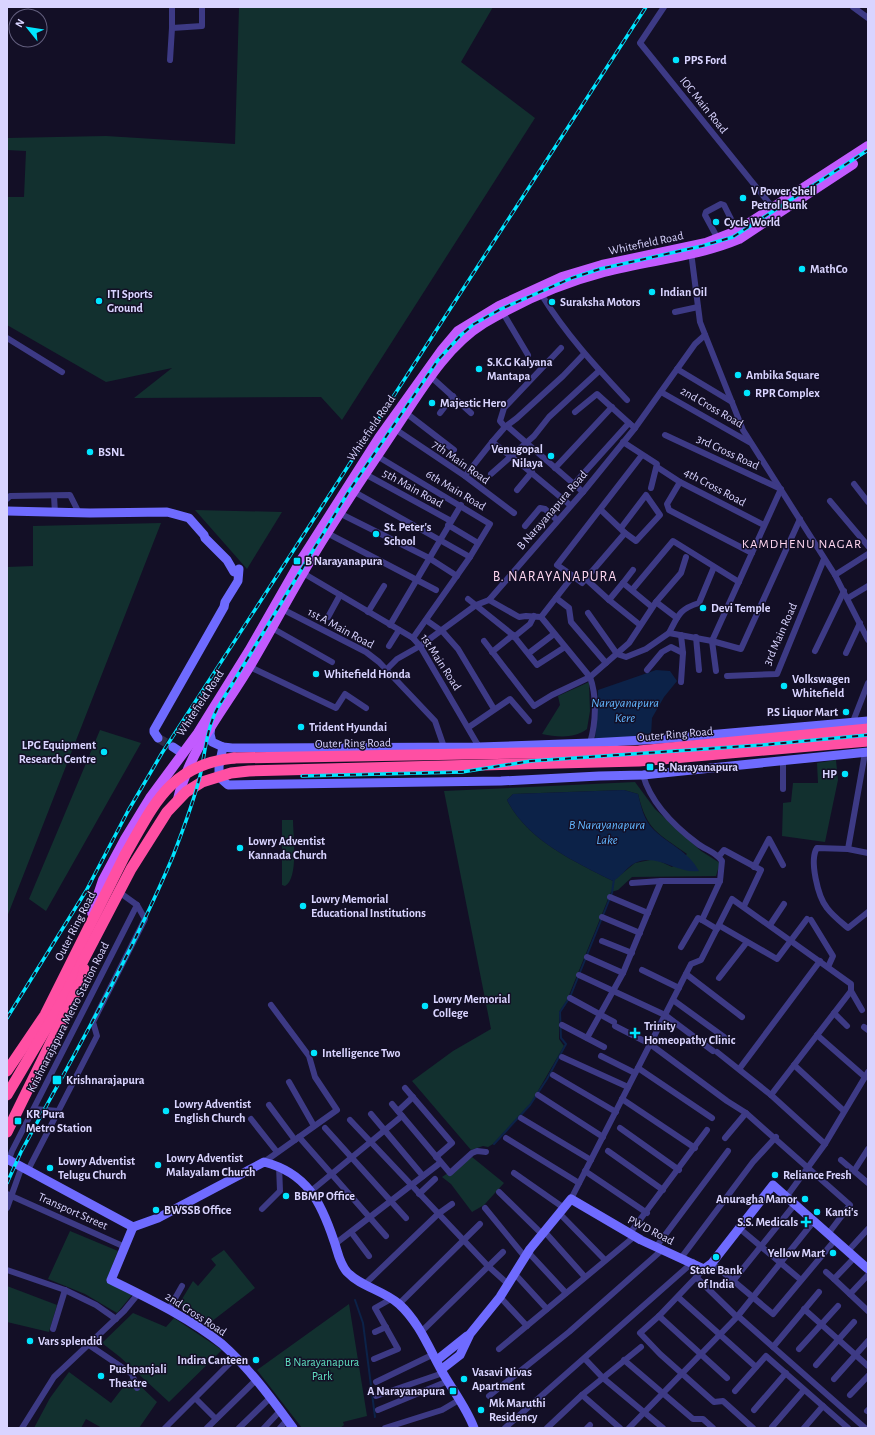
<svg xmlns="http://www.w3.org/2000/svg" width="875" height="1435" font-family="'Alegreya Sans',sans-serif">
<rect width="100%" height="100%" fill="#130f26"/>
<g fill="#12302f" fill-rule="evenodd">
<polygon points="239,7 493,7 461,62 535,118 342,420 321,397 134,398 172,368 106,382 7,325 7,197 24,197 26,151 7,150 7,138 106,136 235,144"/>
<polygon points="195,510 282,512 247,569"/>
<polygon points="161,523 7,917 7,567 33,566 33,526"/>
<path d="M589 682 590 711 587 729C574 739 557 737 542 734L560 705 558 696Z"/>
<polygon points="100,730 141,743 46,911 29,899"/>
<polygon points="836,760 838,780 825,842 782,836 783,803 791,802 793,783 818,783 817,763"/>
<path d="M635 782 655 809 701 851 720 863 716 876 632 877 618 890 611 892 567 1000 559 1012V1039L564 1046 531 1103 493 1144 488 1147 483 1146 471 1150 412 1081 453 1051 491 1029 444 791ZM624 790 638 794C647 831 658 833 687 854L672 867 655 859 635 863 613 881C574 861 528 841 507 800L513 794Z"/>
<path d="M282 820H293C293 835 299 879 285 886L282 885Z"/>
<polygon points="472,1157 504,1183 484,1205 472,1212 451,1184 442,1177"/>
<polygon points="70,1231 118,1251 106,1281 132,1295 117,1313 85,1294 48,1279"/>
<polygon points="224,1250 255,1288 207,1325 207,1320 179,1304 193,1281 198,1286 216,1265 211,1259"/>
<polygon points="7,1286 57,1305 49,1332 7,1322"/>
<polygon points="349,1304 367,1416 343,1422 344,1425 340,1428 302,1428 257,1370"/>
<polygon points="133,1313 166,1327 174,1318 222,1350 169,1402 120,1357 102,1343"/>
<polygon points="69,1372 111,1403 131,1377 157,1402 139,1428 102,1428 86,1419 81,1428 34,1428 50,1398"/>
</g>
<g fill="#0c2248">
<polygon points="656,670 670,671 677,681 664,697 652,718 651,736 595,740 598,690"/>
<path d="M624 790 638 794C641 806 644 821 654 830 670 845 688 851 699 871 677 874 656 852 635 863 626 868 621 877 613 881 574 861 528 841 507 800L513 794Z"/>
</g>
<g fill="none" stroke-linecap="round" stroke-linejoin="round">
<g stroke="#0c2248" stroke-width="2">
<polyline points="494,1144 530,1105 547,1079 566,1044 561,1038 560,1012 570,997 612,893 614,879"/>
<polyline points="355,1300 363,1323 375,1417"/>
</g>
<polyline stroke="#312d47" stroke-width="9" stroke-dasharray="9 4.5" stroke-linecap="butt" points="158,738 173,747"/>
<g stroke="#3d3a85" stroke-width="6">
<polyline points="172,7 172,28 202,26 202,7"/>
<polyline points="664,7 640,43 773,208 776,209"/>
<polyline points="853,7 868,18"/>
<polyline points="170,60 172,28"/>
<polyline points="718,239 705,215 706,212 721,204 724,205 737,231"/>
<polyline points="691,252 700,322 743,430 835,575 868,640"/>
<path d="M541 294C565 333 595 366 627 400"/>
<polyline points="675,312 698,307"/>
<polyline points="503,313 528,355"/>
<polyline points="7,338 62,372"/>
<polyline points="677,369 732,402"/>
<polyline points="429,375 471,413"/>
<polyline points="661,392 749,442"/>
<polyline points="575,412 597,394 629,423"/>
<polyline points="406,413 454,450"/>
<polyline points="440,413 453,396"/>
<polyline points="507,426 583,492"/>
<polyline points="505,427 500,421 504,408 561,348"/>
<polyline points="395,429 465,476 514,513"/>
<polyline points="492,442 505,427 517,418 563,376 584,354"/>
<polyline points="623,442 657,464 651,488"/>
<polyline points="377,456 490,524 470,557 413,638"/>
<polyline points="657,467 680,482 764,525"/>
<polyline points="555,468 612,407"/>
<polyline points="365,474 451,521"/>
<polyline points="491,474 534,436 549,417 599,371"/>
<polyline points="465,476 492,442 522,465 570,505"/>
<polyline points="680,482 667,504 669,510 752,553"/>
<polyline points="574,484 629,423 635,428"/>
<polyline points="854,484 868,502"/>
<polyline points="351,490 470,557"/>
<polyline points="517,490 532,472"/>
<polyline points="54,496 55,513"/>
<polyline points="7,499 10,496 70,495 79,513"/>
<polyline points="830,501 868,546"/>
<polyline points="339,513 429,558 457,576"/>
<polyline points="448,525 478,543"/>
<polyline points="525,526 540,508 545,509 557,520"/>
<polyline points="621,528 646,495 660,515 636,541 625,533"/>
<polyline points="327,533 436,590"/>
<polyline points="303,573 413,638 420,646 479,747"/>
<polyline points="835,575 868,554"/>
<polyline points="573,576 582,583 625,533 601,510"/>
<polyline points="586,579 609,600"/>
<polyline points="623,583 633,570"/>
<polyline points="632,590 673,541 739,582"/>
<polyline points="556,598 569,608 571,622 606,663"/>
<polyline points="848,598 868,586"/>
<polyline points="468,599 513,635 537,665 565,647"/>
<path d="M489 600 519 617 526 616 541 617 590 677C597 696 596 723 590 743"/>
<polyline points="656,602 677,618"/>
<polyline points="284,610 366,652 379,662 435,721 444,747"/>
<polyline points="368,612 384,586"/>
<polyline points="588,613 617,654 626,657 646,649 669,633 712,641 781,489 665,435"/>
<polyline points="328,617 340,595"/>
<polyline points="541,617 573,576 557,565 642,455"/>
<polyline points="426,620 443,632 458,649 494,709"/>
<polyline points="390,625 461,505"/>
<polyline points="640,625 609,600 623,583 652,607"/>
<polyline points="272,628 332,662"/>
<path d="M669 633C678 616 679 609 699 603L714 567"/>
<polyline points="514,637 530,624 534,616"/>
<polyline points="696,637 699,670"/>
<polyline points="484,641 534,706 552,695 590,677 629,643 656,602 681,573 686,557"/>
<polyline points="389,646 399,630"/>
<polyline points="815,651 844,591"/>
<polyline points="492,652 513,635"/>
<polyline points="529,653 554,634"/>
<polyline points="846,653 860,623"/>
<polyline points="250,667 336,708 345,694 366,708"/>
<polyline points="387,669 397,659 420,646 476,605 489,600 583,492 635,428 695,344 705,335"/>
<polyline points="647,670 662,652 671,647 683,653"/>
<polyline points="716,671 712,641 741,649 800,519"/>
<polyline points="727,676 777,674 824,559"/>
<polyline points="681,682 683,653 681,635"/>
<polyline points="852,724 868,683"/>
<polyline points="469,727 510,699 529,721"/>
<path d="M643 775C651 804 674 826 698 844 706 850 716 852 722 861L720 881 702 920 717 929"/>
<polyline points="783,789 783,762"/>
<polyline points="848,849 865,753"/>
<path d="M868 853 848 849 817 848C809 860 818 897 827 908 833 916 841 922 848 928L868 912"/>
<polyline points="719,856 724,850 761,870 744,906"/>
<polyline points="754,867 769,839 783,865"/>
<polyline points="632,883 661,881"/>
<polyline points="610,897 648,913"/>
<polyline points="602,917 640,933"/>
<polyline points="811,920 833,956 828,967"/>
<polyline points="770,925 784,904"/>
<polyline points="720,926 777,959 807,919"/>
<polyline points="602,941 632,953"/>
<polyline points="681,947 698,918 702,920"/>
<polyline points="587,957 623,973"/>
<polyline points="642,970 679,988"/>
<polyline points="686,974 742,1017"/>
<polyline points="579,975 665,1015 713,1051"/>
<polyline points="719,978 747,942"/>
<polyline points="851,991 862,1010"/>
<polyline points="570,998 614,1022"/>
<polyline points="673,1000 724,1037"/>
<polyline points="834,1013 847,1026"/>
<polyline points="562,1025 604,1047"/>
<polyline points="615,1026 650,1044 727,1101 746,1113 850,1205 828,1234"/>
<polyline points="864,1027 868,1030"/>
<polyline points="817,1035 865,1077"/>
<polyline points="587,1038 623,973 661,881 720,881"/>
<polyline points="717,1052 771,1095 825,1144"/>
<polyline points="601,1056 635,1073"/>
<polyline points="562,1057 628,1087"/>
<polyline points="794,1065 844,1111"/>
<polyline points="638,1068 712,1118"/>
<polyline points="740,1068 820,961"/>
<polyline points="553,1075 616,1112"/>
<polyline points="289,1082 314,1126"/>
<polyline points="405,1088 452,1143 436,1157"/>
<polyline points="538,1095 603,1137"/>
<polyline points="622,1099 695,1148"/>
<polyline points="392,1104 450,1173 472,1153 477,1151 486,1152"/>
<polyline points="269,1105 295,1140"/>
<polyline points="34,1109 58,1111"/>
<polyline points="398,1111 413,1097"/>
<polyline points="371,1114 423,1176"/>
<polyline points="521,1118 591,1160"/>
<polyline points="251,1119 277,1152"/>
<polyline points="350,1120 488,1266 508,1284"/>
<polyline points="325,1128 406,1218"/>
<polyline points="620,1128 679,1170"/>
<polyline points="299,1137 386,1236"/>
<polyline points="506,1138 579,1183"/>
<polyline points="725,1138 746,1113"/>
<polyline points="608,1151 663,1190"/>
<polyline points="9,1159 12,1151 137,905 119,892"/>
<polyline points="841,1160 868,1183"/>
<polyline points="264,1162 337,1110 315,1077 309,1056 271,1005"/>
<polyline points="28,1170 97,1036 93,1022 145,919 137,905"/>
<polyline points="585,1171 647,1213"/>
<polyline points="854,1171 868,1149"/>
<polyline points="514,1173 564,1208"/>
<polyline points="311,1191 402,1116"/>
<polyline points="499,1192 542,1234"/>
<polyline points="7,1194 125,1247"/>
<polyline points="419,1194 435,1179"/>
<polyline points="787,1196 825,1144 868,1072"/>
<polyline points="571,1199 691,964 701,960 732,899 851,984 851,991 771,1095"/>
<polyline points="7,1208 22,1166"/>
<polyline points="485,1208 525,1257"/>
<polyline points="262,1209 280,1191 279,1166"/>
<polyline points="560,1214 605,1260"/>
<polyline points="739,1228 801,1280"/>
<polyline points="544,1231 585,1277"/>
<polyline points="351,1232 369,1256"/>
<polyline points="630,1233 707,1130"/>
<polyline points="335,1244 440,1163"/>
<polyline points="656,1247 728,1151"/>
<polyline points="848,1251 868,1229"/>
<polyline points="528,1252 566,1293"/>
<polyline points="855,1257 834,1279 868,1311"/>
<polyline points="681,1258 753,1162 776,1137"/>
<polyline points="712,1263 773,1314 835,1240"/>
<polyline points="704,1269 659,1316 640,1333 660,1354 714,1402 723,1401 753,1428"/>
<polyline points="7,1270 65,1290 96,1305 116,1319"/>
<polyline points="826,1272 834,1279"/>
<polyline points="514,1273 547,1309"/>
<polyline points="696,1277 737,1317"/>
<polyline points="733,1281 795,1204"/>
<polyline points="365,1284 438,1214 452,1204"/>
<polyline points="850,1294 868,1275"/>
<polyline points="500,1297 527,1326"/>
<polyline points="678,1297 756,1367"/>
<polyline points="399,1304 480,1224"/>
<polyline points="169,1309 182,1286"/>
<polyline points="804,1309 868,1366"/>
<polyline points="659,1316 727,1378"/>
<polyline points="738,1316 865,1428"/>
<polyline points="53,1329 65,1290"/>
<polyline points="375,1332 386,1327"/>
<polyline points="421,1332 503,1252"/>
<polyline points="89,1345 132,1374 137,1388"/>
<polyline points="773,1347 819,1292"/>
<polyline points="499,1349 635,1236"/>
<polyline points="799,1349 838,1306"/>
<polyline points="374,1359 398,1349 375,1308 391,1299"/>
<polyline points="585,1359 603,1378 663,1428"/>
<polyline points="624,1360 693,1419 703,1419 713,1428"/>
<polyline points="816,1365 854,1322"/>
<polyline points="834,1379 868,1341"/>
<polyline points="376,1382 434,1354"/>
<polyline points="735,1391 766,1356 848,1428"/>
<polyline points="582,1395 620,1428"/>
<polyline points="850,1395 868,1376"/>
<polyline points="376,1396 443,1373"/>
<polyline points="489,1396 569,1332 662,1250"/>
<polyline points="196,1399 216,1419"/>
<polyline points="378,1410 448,1381"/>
<polyline points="754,1410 786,1373"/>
<polyline points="867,1411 868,1410"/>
<polyline points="772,1427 804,1390"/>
<polyline points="22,1428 54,1377 124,1311 138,1294"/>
<polyline points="165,1428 235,1358"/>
<polyline points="207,1428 256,1380"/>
<polyline points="239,1428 270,1398"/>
<polyline points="264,1428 280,1411"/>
<polyline points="280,1428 287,1420"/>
<polyline points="385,1428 442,1410 459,1400"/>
<polyline points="505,1428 693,1262"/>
<polyline points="547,1428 582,1395 641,1347"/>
<polyline points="587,1428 590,1425"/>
<polyline points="629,1428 737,1317 814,1221"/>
<polyline points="804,1428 823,1406"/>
</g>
<g stroke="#6f6bff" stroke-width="9">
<polyline points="7,511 90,513 167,512 189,518 204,535 205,538 227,560 234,572 238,573"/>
<polyline points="211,726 210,734 212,742 223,747 232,748 479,747 590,743 662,739 868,721"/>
<polyline points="158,738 154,732 154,730 224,607 225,602 238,581 239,569"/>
<polyline points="173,747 182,753"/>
<polyline points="223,747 219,766 219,777 228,785 501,781 599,776 643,775 868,752"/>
<path d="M7 1159 133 1227 158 1218 264 1162C307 1173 321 1202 334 1241 338 1252 339 1263 347 1272 361 1287 383 1290 399 1304 420 1323 430 1351 444 1375 454 1392 467 1409 474 1428"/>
<path d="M133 1227 111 1280C149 1299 188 1317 222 1344 249 1368 272 1399 293 1428"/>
<polyline points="437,1360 467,1336"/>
<polyline points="442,1369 460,1355 470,1334 500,1297 530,1249 571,1199 641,1240 704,1269 712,1263 773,1185 868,1269"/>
</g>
<g stroke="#c25bff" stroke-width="10">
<path d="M178 799C190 747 228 705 254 659 271 630 287 600 304 571 332 522 364 476 395 429 420 392 445 347 484 323 521 301 562 283 604 272 649 260 696 257 739 239L853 164"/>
<polyline points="92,913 103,880 125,839 150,798 198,733 249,651 300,562 379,438 442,350 458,331 499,306 562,277 602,265 706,243 737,231 868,146"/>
</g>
<g stroke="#ff4fa3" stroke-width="11">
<polyline points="234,758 639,751 868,729"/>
<polyline points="7,1071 45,1015 125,855"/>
<polyline points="7,1095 60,1005 131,869 167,812 186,792 202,782 231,773 249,771 639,761 868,741"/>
<polyline points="7,1132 83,977 84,969"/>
</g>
<defs>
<g id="rail">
<polyline points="302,776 462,772 531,761 762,745 868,735"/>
<polyline points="7,1018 86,891 128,811 162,753 646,7"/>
<path d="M7 1183 21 1152C74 1055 130 958 173 856 183 830 193 804 200 776 205 754 206 731 217 709L349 491 438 360 461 335 474 324 501 309 572 278 600 269 702 246 733 237 868 150"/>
</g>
</defs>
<use href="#rail" stroke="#00e5ff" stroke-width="3.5"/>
<use href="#rail" stroke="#130f26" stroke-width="2" stroke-dasharray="6" stroke-linecap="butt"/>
<path stroke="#ff4fa3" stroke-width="11" d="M125 855C154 805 169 765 234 758"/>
</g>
<g fill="#00e5ff" stroke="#130f26" stroke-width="1.5">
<circle cx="676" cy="60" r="4"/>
<circle cx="743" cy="198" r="4"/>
<circle cx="716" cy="222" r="4"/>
<circle cx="802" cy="269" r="4"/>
<circle cx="652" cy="292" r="4"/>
<circle cx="99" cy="301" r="4"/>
<circle cx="552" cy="302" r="4"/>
<circle cx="479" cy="369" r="4"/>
<circle cx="738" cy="375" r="4"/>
<circle cx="747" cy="393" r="4"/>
<circle cx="432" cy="403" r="4"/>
<circle cx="90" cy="452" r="4"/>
<circle cx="551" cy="456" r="4"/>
<circle cx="376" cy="534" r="4"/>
<rect x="293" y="557" width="8" height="8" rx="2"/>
<circle cx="703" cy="608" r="4"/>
<circle cx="316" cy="674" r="4"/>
<circle cx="784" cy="686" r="4"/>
<circle cx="846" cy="712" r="4"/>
<circle cx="301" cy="727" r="4"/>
<circle cx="104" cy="752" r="4"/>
<rect x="646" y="763" width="8" height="8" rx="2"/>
<circle cx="845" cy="774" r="4"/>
<circle cx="240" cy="848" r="4"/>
<circle cx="303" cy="906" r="4"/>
<circle cx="425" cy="1006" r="4"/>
<path d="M633 1027h4v4h4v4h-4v4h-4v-4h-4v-4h4z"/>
<circle cx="314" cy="1053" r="4"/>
<rect x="52" y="1075" width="10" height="10" rx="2"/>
<circle cx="166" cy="1111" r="4"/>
<rect x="14" y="1117" width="8" height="8" rx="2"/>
<circle cx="158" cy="1165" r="4"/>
<circle cx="50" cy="1168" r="4"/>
<circle cx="775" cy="1175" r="4"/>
<circle cx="286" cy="1196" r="4"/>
<circle cx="805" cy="1199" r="4"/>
<circle cx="156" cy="1210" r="4"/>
<circle cx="817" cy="1212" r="4"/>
<path d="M804 1216h4v4h4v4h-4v4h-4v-4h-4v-4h4z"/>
<circle cx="833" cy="1253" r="4"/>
<circle cx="716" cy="1257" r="4"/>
<circle cx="30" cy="1341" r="4"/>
<circle cx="256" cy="1360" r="4"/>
<circle cx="101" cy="1376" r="4"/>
<circle cx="464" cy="1379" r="4"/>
<rect x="449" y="1387" width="8" height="8" rx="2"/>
<circle cx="481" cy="1410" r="4"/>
</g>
<g text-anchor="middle" stroke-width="3" stroke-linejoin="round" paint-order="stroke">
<g font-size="12" font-weight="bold" fill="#d9d4ff" stroke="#130f26" text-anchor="start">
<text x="684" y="64">PPS Ford</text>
<text x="751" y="195">V Power Shell<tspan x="751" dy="14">Petrol Bunk</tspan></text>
<text x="724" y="226">Cycle World</text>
<text x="810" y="273">MathCo</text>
<text x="660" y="296">Indian Oil</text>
<text x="107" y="298">ITI Sports<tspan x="107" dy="14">Ground</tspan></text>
<text x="560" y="306">Suraksha Motors</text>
<text x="487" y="366">S.K.G Kalyana<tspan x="487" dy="14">Mantapa</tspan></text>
<text x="746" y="379">Ambika Square</text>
<text x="755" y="397">RPR Complex</text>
<text x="440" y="407">Majestic Hero</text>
<text x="543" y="453" text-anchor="end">Venugopal<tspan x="543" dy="14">Nilaya</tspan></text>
<text x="98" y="456">BSNL</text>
<text x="384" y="531">St. Peter's<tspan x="384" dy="14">School</tspan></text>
<text x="305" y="565">B Narayanapura</text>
<text x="711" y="612">Devi Temple</text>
<text x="324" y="678">Whitefield Honda</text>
<text x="792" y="683">Volkswagen<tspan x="792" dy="14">Whitefield</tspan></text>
<text x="838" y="716" text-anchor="end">P.S Liquor Mart</text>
<text x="309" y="731">Trident Hyundai</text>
<text x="96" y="749" text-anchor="end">LPG Equipment<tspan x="96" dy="14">Research Centre</tspan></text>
<text x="658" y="771">B. Narayanapura</text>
<text x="837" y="778" text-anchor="end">HP</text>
<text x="248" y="845">Lowry Adventist<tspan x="248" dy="14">Kannada Church</tspan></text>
<text x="311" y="903">Lowry Memorial<tspan x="311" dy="14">Educational Institutions</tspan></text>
<text x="433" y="1003">Lowry Memorial<tspan x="433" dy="14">College</tspan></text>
<text x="644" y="1030">Trinity<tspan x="644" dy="14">Homeopathy Clinic</tspan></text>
<text x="322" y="1057">Intelligence Two</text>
<text x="66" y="1084">Krishnarajapura</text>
<text x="174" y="1108">Lowry Adventist<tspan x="174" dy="14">English Church</tspan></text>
<text x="26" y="1118">KR Pura<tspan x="26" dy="14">Metro Station</tspan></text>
<text x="166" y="1162">Lowry Adventist<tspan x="166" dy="14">Malayalam Church</tspan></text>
<text x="58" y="1165">Lowry Adventist<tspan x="58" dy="14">Telugu Church</tspan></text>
<text x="783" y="1179">Reliance Fresh</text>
<text x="294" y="1200">BBMP Office</text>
<text x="797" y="1203" text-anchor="end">Anuragha Manor</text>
<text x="164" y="1214">BWSSB Office</text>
<text x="825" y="1216">Kanti's</text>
<text x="798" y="1226" text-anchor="end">S.S. Medicals</text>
<text x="825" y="1257" text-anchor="end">Yellow Mart</text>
<text x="716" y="1274" text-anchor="middle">State Bank<tspan x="716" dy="14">of India</tspan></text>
<text x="38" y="1345">Vars splendid</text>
<text x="248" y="1364" text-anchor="end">Indira Canteen</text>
<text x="109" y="1373">Pushpanjali<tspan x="109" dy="14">Theatre</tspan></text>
<text x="472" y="1376">Vasavi Nivas<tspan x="472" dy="14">Apartment</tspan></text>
<text x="445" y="1395" text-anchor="end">A Narayanapura</text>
<text x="489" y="1407">Mk Maruthi<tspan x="489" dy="14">Residency</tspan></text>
</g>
<g font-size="12" fill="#d9d4ff" stroke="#130f26">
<text transform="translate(704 105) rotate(51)" y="4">IOC Main Road</text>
<text transform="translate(646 243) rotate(-12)" y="4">Whitefield Road</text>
<text transform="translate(712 407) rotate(30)" y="4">2nd Cross Road</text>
<text transform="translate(371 428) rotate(-56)" y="4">Whitefield Road</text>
<text transform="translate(728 452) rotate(25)" y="4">3rd Cross Road</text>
<text transform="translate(461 462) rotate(35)" y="4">7th Main Road</text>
<text transform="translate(715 487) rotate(28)" y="4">4th Cross Road</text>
<text transform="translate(413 488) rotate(29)" y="4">5th Main Road</text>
<text transform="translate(456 490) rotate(31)" y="4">6th Main Road</text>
<text transform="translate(552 510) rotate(-49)" y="4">B Narayanapura Road</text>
<text transform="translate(341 628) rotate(28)" y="4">1st A Main Road</text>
<text transform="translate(780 634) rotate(-66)" y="4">3rd Main Road</text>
<text transform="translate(441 662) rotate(57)" y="4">1st Main Road</text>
<text transform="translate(200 703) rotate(-57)" y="4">Whitefield Road</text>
<text transform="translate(675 734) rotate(-5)" y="4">Outer Ring Road</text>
<text transform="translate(353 743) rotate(-1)" y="4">Outer Ring Road</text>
<text transform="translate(75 926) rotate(-63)" y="4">Outer Ring Road</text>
<text transform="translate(68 1017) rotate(-63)" y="4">Krishnarajapura Metro Station Road</text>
<text transform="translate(73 1211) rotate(24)" y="4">Transport Street</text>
<text transform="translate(651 1230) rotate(27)" y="4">PWD Road</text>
<text transform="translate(196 1314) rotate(33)" y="4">2nd Cross Road</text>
</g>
<g font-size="12" fill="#5fe0c0" stroke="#130f26">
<text x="322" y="1366">B Narayanapura<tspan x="322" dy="14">Park</tspan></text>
</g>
<g font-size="13" letter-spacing="1" fill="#ffd6f0" stroke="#130f26">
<text x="802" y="548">KAMDHENU NAGAR</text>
</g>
<g font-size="13" font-style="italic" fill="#62b6ff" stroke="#130f26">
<text x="625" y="707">Narayanapura<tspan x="625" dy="15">Kere</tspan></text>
<text x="607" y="829">B Narayanapura<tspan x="607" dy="15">Lake</tspan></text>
</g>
<g font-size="14" letter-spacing="1" fill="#ffd6f0" stroke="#130f26">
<text x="555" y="581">B. NARAYANAPURA</text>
</g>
</g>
<rect width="875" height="1435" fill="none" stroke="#d9d4ff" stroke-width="16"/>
<g transform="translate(28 28) rotate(300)"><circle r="19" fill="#130f26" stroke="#625e7d"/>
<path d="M0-3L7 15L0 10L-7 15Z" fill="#00e5ff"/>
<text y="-6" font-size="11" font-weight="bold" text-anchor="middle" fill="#d9d4ff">N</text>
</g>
</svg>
